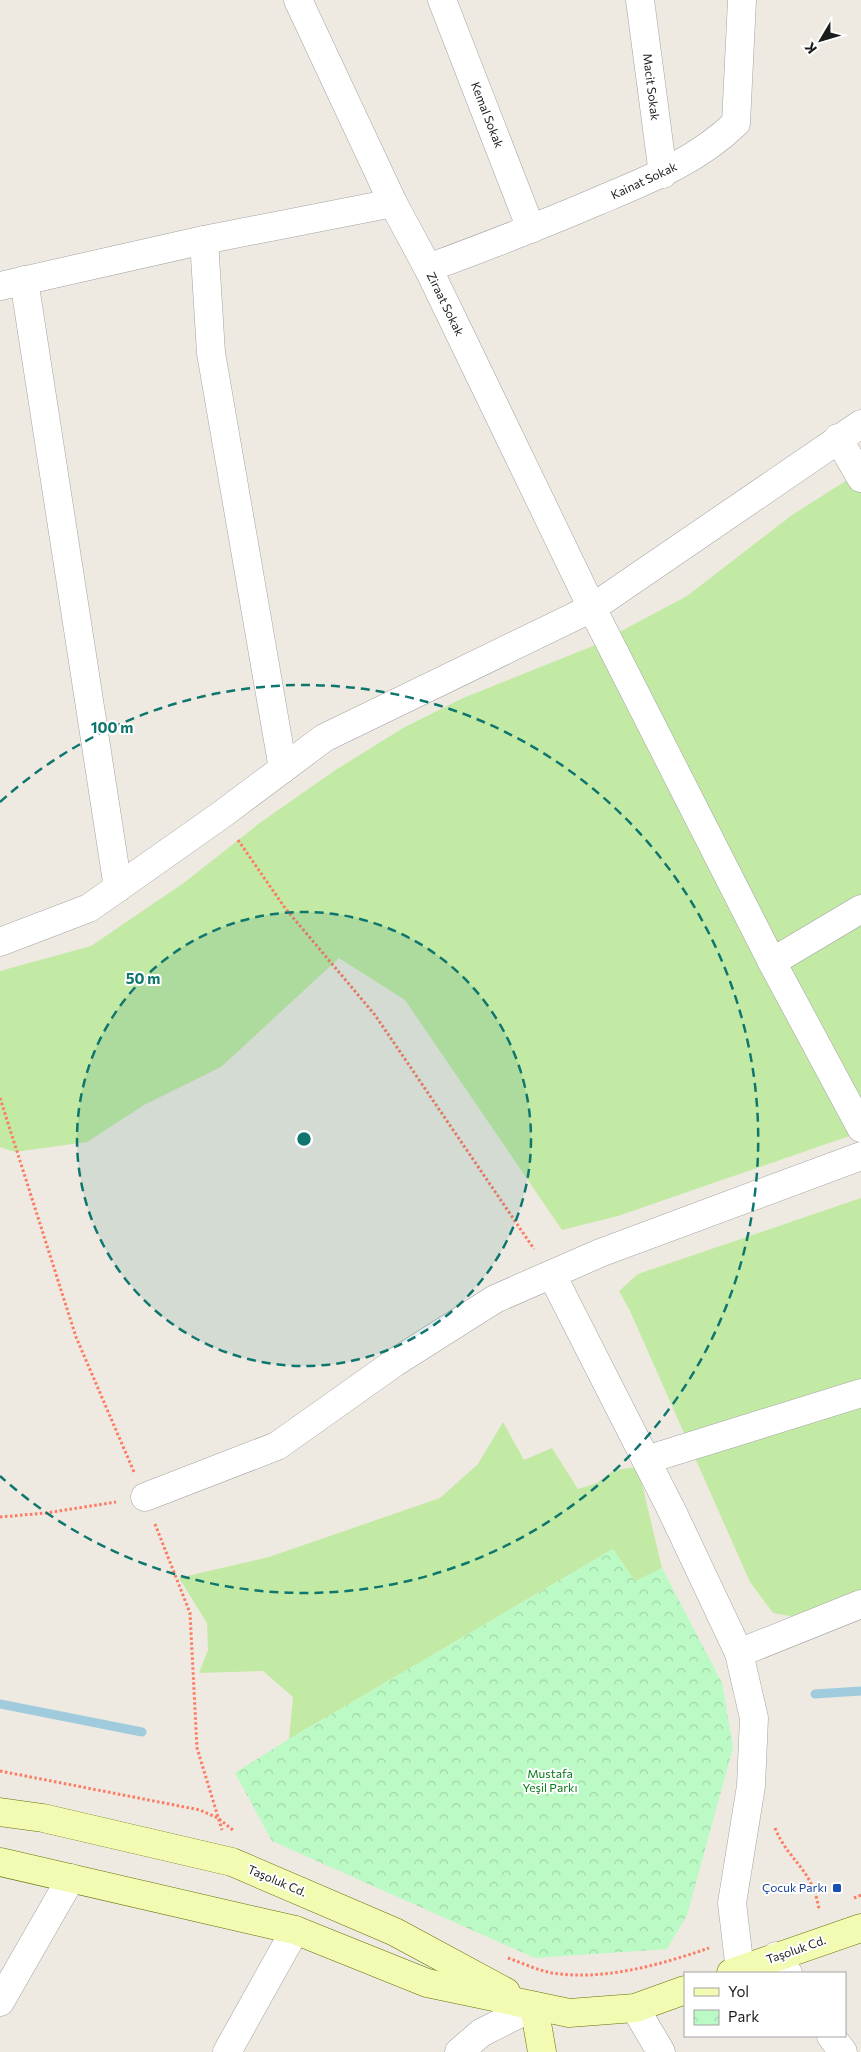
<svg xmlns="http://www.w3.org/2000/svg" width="861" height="2052" font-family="Commissioner,sans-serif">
<defs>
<pattern id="park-crowns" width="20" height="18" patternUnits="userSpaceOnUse" patternTransform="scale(1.25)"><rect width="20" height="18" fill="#bbfac4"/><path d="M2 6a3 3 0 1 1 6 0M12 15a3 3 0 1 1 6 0" fill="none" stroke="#a0d6a8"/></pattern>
</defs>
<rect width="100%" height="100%" fill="#eeeae1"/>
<g fill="#c3eaa4">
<polygon points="852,477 861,482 861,1132 618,1216 562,1230 405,1000 339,958 221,1067 144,1105 87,1142 15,1152 0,1147 0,971 91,946 185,882 261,822 334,771 403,728 463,698 593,646 687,596 792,515"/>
<polygon points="861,1198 861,1594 801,1618 773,1613 750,1582 630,1311 619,1291 638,1274"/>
<polygon points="503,1422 524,1460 552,1448 578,1489 597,1483 614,1470 638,1467 662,1568 635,1582 613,1549 289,1739 293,1697 263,1671 199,1673 208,1650 207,1623 179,1578 269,1557 440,1498 478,1464"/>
</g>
<polygon fill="url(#park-crowns)" points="613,1549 635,1581 662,1568 722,1683 733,1748 687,1915 667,1949 535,1958 272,1841 235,1773 289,1739"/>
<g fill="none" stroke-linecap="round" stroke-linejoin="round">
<g stroke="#9fcbdd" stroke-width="9">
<polyline points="815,1694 861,1691"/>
<polyline points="0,1704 142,1732"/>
</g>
<defs>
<g id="street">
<polyline points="298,0 393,203 428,268 592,608 772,962 861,1128"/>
<polyline points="442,0 531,229"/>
<polyline points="640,0 663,174"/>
<polyline points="204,240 211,353 283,769"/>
<path d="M428 268C485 247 542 225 598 201 648 180 697 161 736 123L742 0"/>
<polyline points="24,280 118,888"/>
<polyline points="0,286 204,240 393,203"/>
<polyline points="838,438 861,478"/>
<polyline points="0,942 89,908 221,815 324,738 592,608 861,424"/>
<polyline points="772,962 861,909"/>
<polyline points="552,1275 672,1511 739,1653 754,1718 751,1786 732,1903 740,1970"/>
<polyline points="646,1460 861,1393"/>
<polyline points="145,1497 277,1446 394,1363 495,1299 600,1253 861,1156"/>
<polyline points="739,1653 861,1604"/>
<polyline points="776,1956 788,1973"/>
<polyline points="0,2002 71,1878"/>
<polyline points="635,2008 661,2052"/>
<polyline points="831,2036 843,2052"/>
<polyline points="227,2052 295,1930"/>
<polyline points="459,2052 481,2033 534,2006"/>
</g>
<g id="secondary">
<polyline points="0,1812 43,1818 232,1862 395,1932 506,1992"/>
<polyline points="0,1862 295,1930 427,1983 569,2013 635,2008 685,1990"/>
<polyline points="731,1973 861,1928"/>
<polyline points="534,2006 542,2052"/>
</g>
</defs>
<use href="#street" stroke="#a3a3a3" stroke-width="29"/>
<use href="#secondary" stroke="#607302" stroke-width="29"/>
<g stroke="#fd7b63" stroke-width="3" stroke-dasharray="2.5 2.5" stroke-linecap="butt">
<polyline points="238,840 285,908 375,1015 534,1249"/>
<polyline points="0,1098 76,1337 134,1472"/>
<polyline points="0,1517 46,1513 116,1502"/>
<polyline points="155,1524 190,1613 197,1748 222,1830"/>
<polyline points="0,1771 200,1810 218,1818 234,1831"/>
<path d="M775 1828C789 1862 812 1868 819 1909"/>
<polyline points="854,1898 861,1895"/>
<path d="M508 1958C522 1963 537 1970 552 1973 603 1981 660 1965 709 1948"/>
</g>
<use href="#street" stroke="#fff" stroke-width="28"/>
<use href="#secondary" stroke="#f3fbb2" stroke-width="28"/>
</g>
<circle cx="304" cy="1139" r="227" fill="#0f766e" fill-opacity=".12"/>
<g fill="none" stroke="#0f766e" stroke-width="2.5" stroke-dasharray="9 6">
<circle cx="304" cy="1139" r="227"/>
<path d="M0 802A454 454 0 1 1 0 1476"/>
</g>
<rect fill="#1a4fb4" stroke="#fff" stroke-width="2" x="832" y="1883" width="10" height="10" rx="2.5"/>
<g text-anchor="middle" stroke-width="4" stroke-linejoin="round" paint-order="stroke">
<g font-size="12" fill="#1c1c1c" stroke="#fff">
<text transform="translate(651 87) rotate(83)" y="4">Macit Sokak</text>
<text transform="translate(487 115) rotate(69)" y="4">Kemal Sokak</text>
<text transform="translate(644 181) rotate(-25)" y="4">Kainat Sokak</text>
<text transform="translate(445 304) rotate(64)" y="4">Ziraat Sokak</text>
<text transform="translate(277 1881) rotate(23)" y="4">Taşoluk Cd.</text>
<text transform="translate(796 1950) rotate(-19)" y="4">Taşoluk Cd.</text>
</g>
<g font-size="12" fill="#097b19" stroke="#fff">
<text x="550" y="1778">Mustafa<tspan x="550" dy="14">Yeşil Parkı</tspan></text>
</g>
<g font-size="12" fill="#164399" stroke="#fff" text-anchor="end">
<text x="827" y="1892">Çocuk Parkı</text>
</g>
</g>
<circle cx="304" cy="1139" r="8" fill="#0f766e" stroke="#fff" stroke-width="2.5"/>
<g font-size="15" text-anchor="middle" font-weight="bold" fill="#0f766e" stroke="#fff" stroke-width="4" stroke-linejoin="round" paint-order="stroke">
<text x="112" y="733">100 m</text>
<text x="143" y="984">50 m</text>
</g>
<rect x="684" y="1972" width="162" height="65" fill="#ffffff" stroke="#a4a4a4"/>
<rect x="694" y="1988" width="25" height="8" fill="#f3fbb2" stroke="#a4a4a4"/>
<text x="728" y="1997" font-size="15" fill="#1c1c1c">Yol</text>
<rect x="694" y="2010" width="25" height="15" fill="url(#park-crowns)" stroke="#a4a4a4"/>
<text x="728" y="2022" font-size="15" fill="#1c1c1c">Park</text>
<g transform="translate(821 40) rotate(232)" stroke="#ffffff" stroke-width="4" paint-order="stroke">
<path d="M0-4L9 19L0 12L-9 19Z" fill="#1c1c1c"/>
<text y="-8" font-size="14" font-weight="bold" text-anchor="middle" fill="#1c1c1c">K</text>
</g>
</svg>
